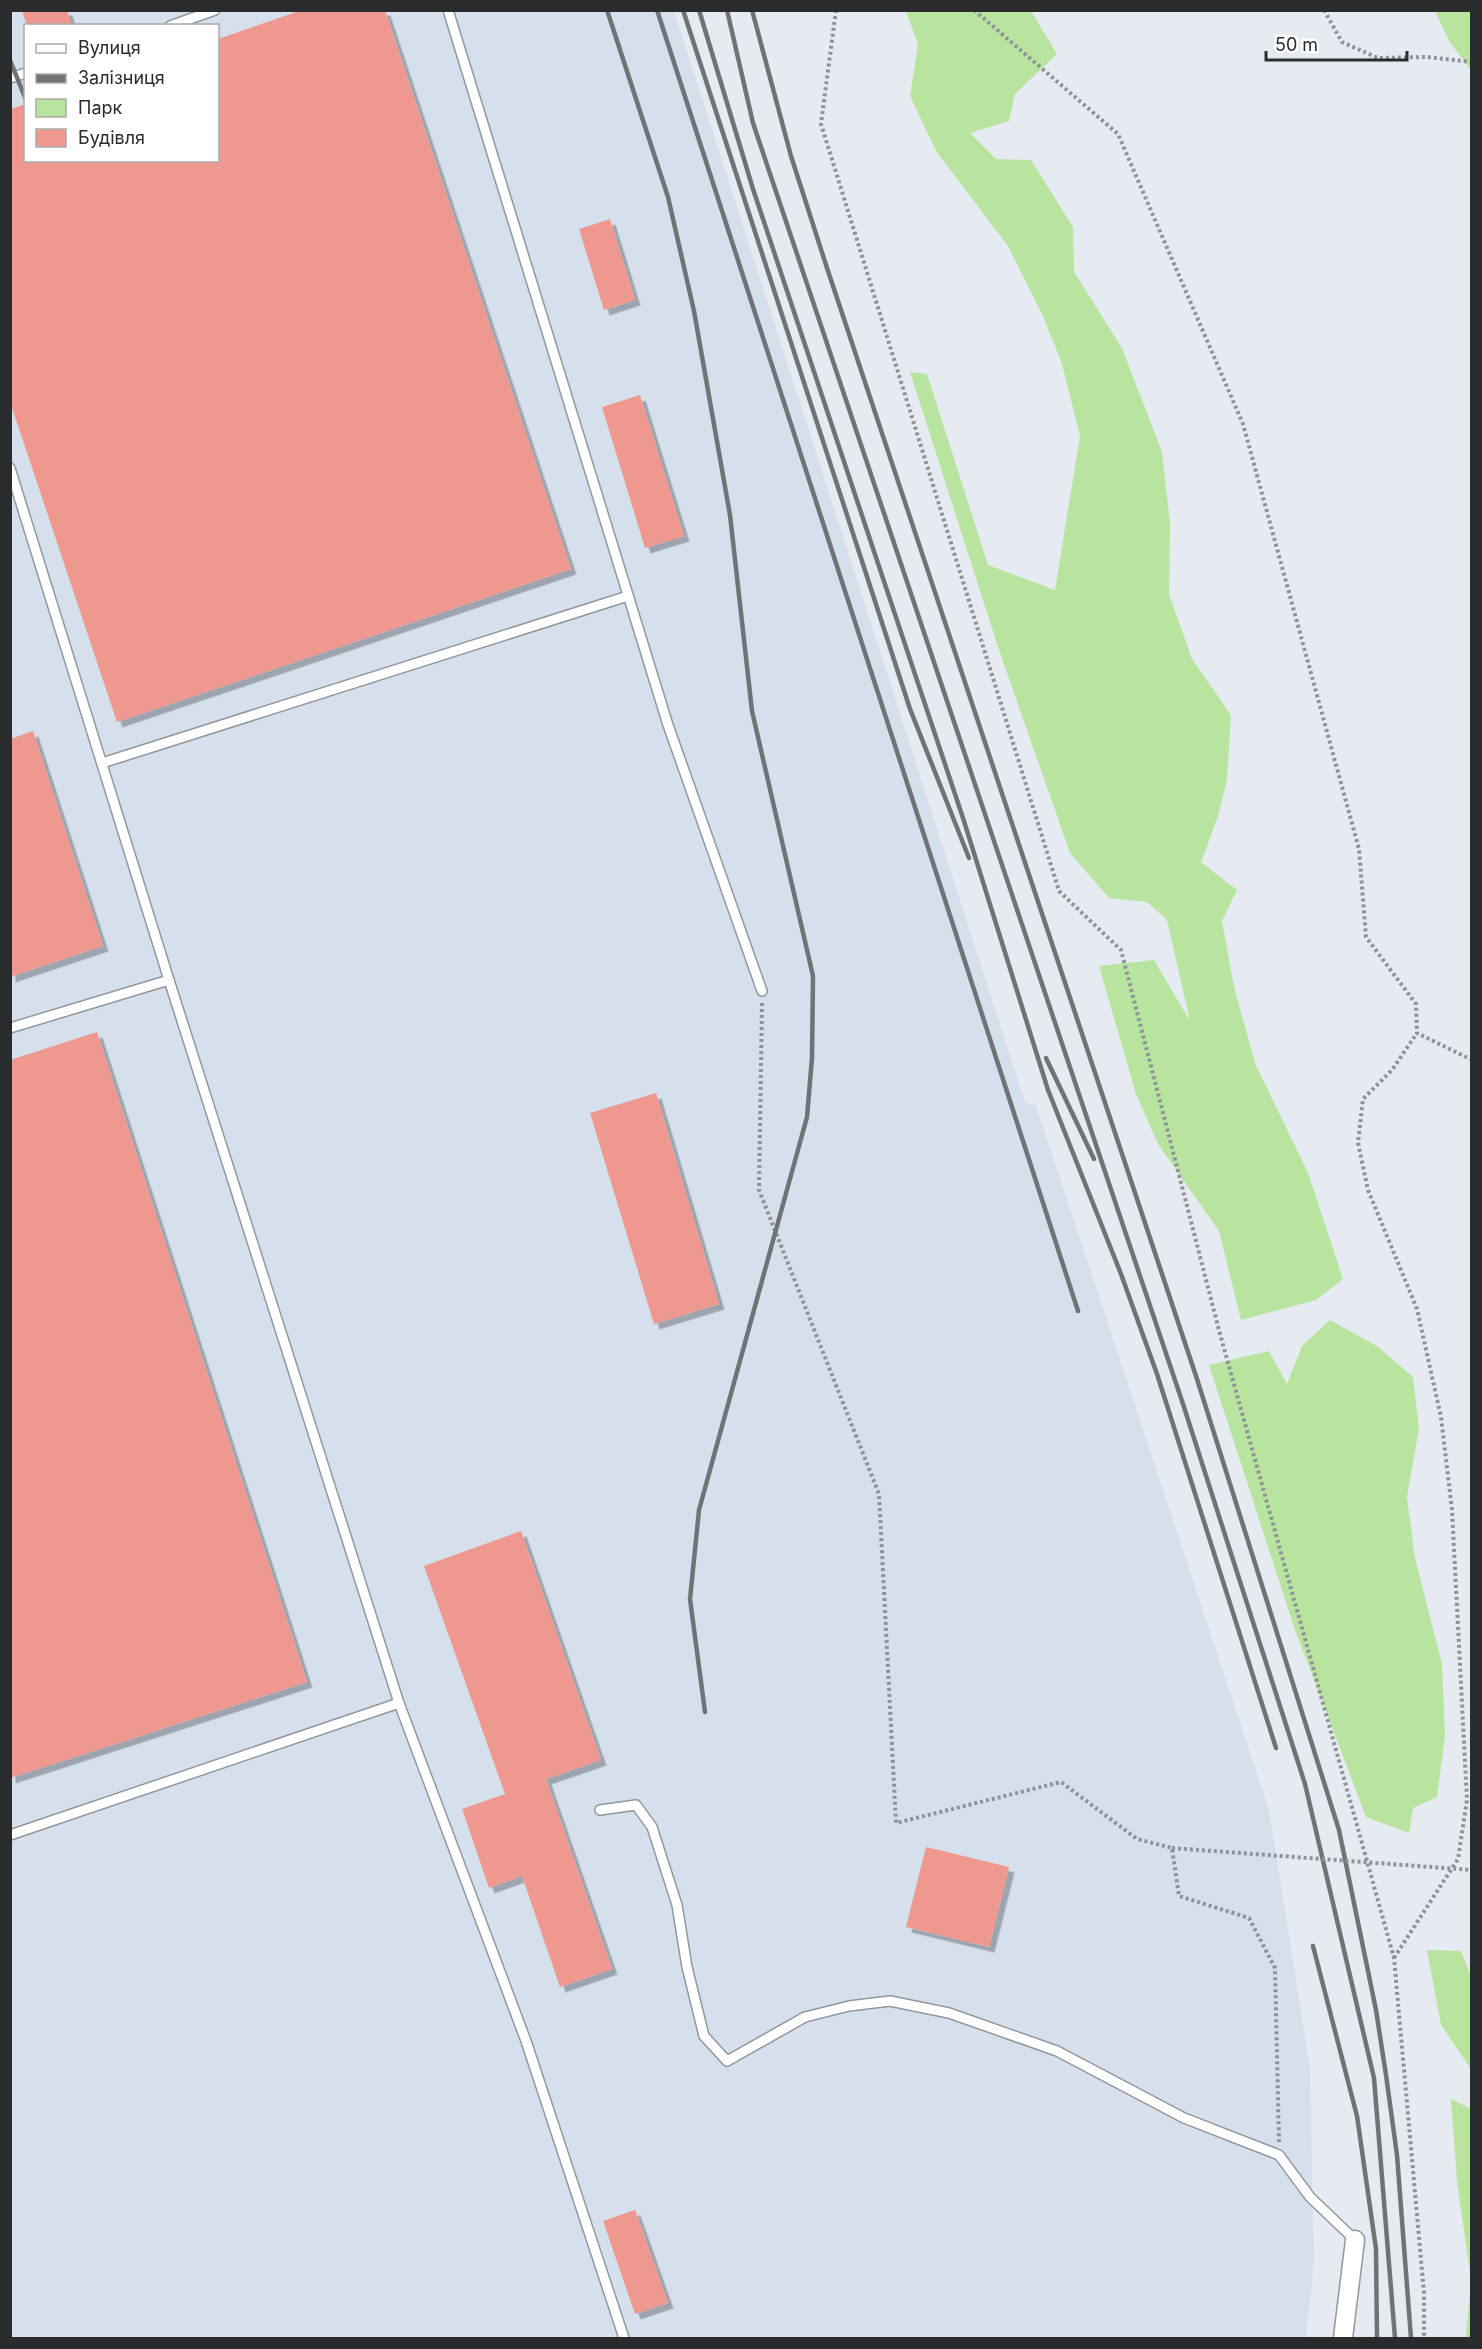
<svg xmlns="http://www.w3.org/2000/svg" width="1482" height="2349" font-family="Inter,sans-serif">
<defs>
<filter id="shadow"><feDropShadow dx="5.5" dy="5.5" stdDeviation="0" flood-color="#0004"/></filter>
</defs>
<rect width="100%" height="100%" fill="#e6ebf1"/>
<path fill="#d6e0ed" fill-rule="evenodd" d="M11 11H674L1025 1102 1036 1106 1269 1810 1310 2068 1314 2262 1306 2338H11ZM26 26H218V160H26Z"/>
<g fill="#b8e4a0">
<polygon points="906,11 1031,11 1057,54 1015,94 1009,121 970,133 996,159 1031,160 1073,227 1074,272 1122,348 1162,452 1170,522 1169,594 1192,659 1231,715 1227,780 1218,816 1201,862 1237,890 1222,921 1234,987 1255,1063 1308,1173 1343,1279 1316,1300 1241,1320 1219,1231 1158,1144 1136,1094 1099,966 1154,960 1190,1021 1167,920 1147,902 1109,898 1070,853 998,647 910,372 927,374 988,565 1055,590 1080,436 1062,364 1043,316 1008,246 936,151 910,96 918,44"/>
<polygon points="1435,11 1471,11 1471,70 1449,41"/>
<polygon points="1330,1320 1377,1346 1413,1377 1419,1429 1407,1497 1415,1558 1442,1664 1445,1736 1437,1797 1413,1808 1409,1833 1366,1817 1294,1627 1209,1365 1269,1351 1287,1384 1302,1346"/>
<polygon points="1427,1950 1461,1951 1471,1976 1471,2069 1441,2025"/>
<polygon points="1451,2099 1471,2109 1471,2338 1466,2338 1471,2280 1457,2181"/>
</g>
<g fill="#ee988f" filter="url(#shadow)">
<polygon points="22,10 67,10 71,23 62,26 27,26"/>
<polygon points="302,10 385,10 571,569 117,722 10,402 10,109 26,104 26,160 218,160 218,39"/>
<polygon points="610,219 635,300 604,310 579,229"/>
<polygon points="640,395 684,536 645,548 602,407"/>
<polygon points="33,731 103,946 10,977 10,739"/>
<polygon points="97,1032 307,1682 10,1778 10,1060"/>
<polygon points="656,1093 719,1304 654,1324 590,1113"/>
<polygon points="521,1531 601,1760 546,1779 612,1969 560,1987 522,1876 489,1888 462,1809 505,1794 424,1566"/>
<polygon points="926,1847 1009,1867 989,1947 906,1927"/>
<polygon points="635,2210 668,2303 635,2314 603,2221"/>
</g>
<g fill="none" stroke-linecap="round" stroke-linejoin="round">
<defs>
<g id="lane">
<polyline points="448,10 668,725 762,991"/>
<polyline points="170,26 215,10"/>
<polyline points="10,78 26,73"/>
<polyline points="10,468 169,980 399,1703 526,2041 624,2338"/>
<polyline points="102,763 628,596"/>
<polyline points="10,1028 169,980"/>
<polyline points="600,1810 636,1805 652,1827 677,1905 687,1967 704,2036 727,2061 805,2017 849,2006 890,2001 949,2013 1057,2051 1184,2118 1279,2155 1310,2197 1355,2240"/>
<polyline points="10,1835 399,1703"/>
</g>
<polyline id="street" points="1343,2338 1355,2240"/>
</defs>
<use href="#lane" stroke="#92979d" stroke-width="12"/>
<use href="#street" stroke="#92979d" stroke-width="21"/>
<g stroke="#8f9297" stroke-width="4" stroke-dasharray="3 3" stroke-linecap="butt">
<polyline points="836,10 821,124 1059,891 1121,950 1220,1334 1394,1958 1424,2293 1424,2338"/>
<polyline points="974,10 1118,134 1243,424 1359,849 1366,937 1416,1004 1417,1033 1472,1060"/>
<polyline points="1324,10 1342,42 1378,58 1427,57 1472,62"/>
<polyline points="762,1003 759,1190 879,1494 896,1823 1061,1782 1137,1839 1172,1848 1179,1896 1249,1918 1275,1968 1279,2142"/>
<polyline points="1394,1958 1458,1859 1467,1800 1452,1510 1441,1417 1417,1309 1368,1190 1358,1143 1363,1099 1392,1070 1417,1033"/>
</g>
<use href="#lane" stroke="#fff" stroke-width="9"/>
<use href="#street" stroke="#fff" stroke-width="18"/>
<g stroke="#707376" stroke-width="4.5">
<polyline points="607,10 668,197 694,311 730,515 752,711 813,976 812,1058 807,1117 699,1510 690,1599 705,1712"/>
<polyline points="657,10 1078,1311"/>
<polyline points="683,10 910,709 969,858"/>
<polyline points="699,10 753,189 963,818 1048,1090 1121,1274 1157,1374 1276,1748"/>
<polyline points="727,10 753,123 1183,1404 1305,1784 1374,2078 1395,2338"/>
<polyline points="752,10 791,156 827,268 1197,1379 1339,1830 1376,2010 1386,2075 1397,2155 1411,2338"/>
<polyline points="10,60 26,100"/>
<polyline points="1046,1058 1094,1159"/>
<polyline points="1313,1946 1357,2116 1376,2249 1377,2338"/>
</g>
<polyline stroke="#8f9297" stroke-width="4" stroke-dasharray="3 3" stroke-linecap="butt" points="1172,1848 1472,1870"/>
</g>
<rect width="1482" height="2349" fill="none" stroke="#292b2d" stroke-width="24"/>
<rect x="24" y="24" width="195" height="138" fill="#ffffff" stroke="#a9aaab" stroke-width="1.5"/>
<rect x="36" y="44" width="30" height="9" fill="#ffffff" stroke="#a9aaab" stroke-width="1.5"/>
<text x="78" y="54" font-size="18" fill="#292b2d">Вулиця</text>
<rect x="36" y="74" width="30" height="9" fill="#707376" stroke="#a9aaab" stroke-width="1.5"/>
<text x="78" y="84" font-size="18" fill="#292b2d">Залізниця</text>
<rect x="36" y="99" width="30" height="18" fill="#b8e4a0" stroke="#a9aaab" stroke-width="1.5"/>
<text x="78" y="114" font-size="18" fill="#292b2d">Парк</text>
<rect x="36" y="129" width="30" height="18" fill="#ee988f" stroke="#a9aaab" stroke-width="1.5"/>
<text x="78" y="144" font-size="18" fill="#292b2d">Будівля</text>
<path d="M1266 51v9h141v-9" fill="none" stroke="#292b2d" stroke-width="3"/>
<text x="1275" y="51" font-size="18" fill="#292b2d" stroke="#ffffff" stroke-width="4.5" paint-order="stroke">50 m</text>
</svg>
